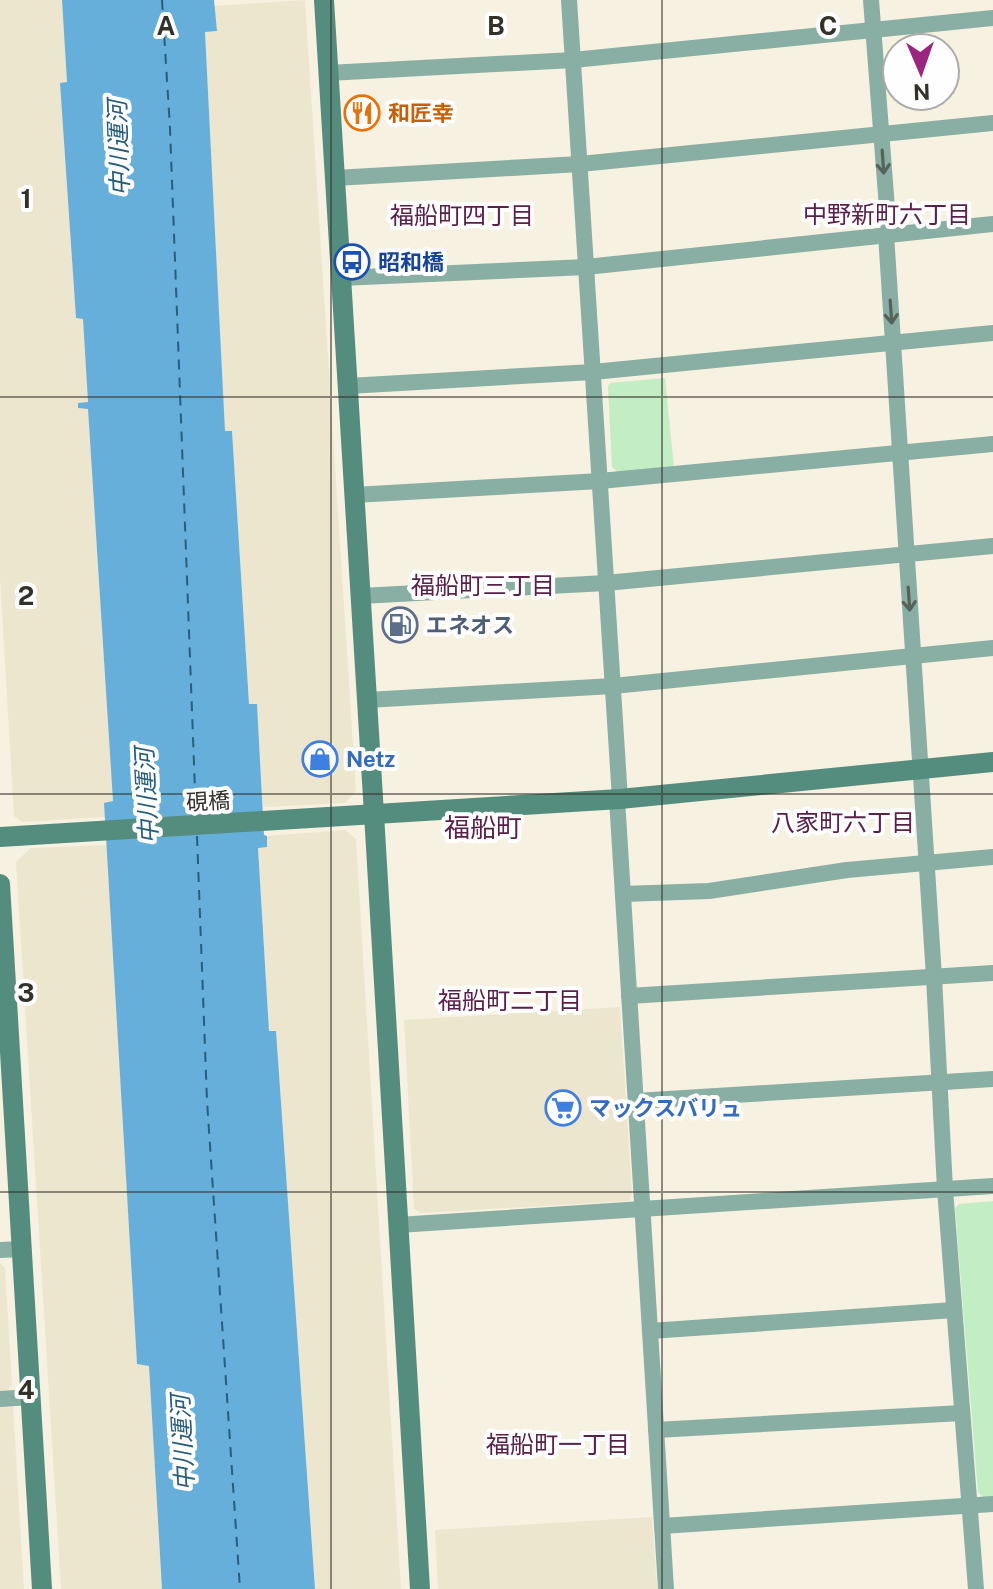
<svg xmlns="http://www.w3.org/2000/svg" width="993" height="1589" font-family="'Public Sans','Noto Sans JP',sans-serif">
<rect width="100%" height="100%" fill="#f6f1e0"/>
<g fill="#ede6ce">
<polygon points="0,0 62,0 67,82 60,84 76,318 83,318 88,403 78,403 79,408 88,408 113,802 104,803 105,817 22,822 14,816 0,578"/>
<polygon points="305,0 356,791 345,803 263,807 257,704 249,704 232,432 225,431 205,32 216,31 214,6"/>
<polygon points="345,830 356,839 401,1589 315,1589 276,1032 269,1032 258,847 267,846 267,836"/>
<polygon points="107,845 137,1364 149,1366 162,1589 61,1589 16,862 31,848"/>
<polygon points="620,1007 632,1193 629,1201 421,1213 414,1209 404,1020"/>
<polygon points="0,1263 5,1268 12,1385 6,1392 0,1392"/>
<polygon points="13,1405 24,1589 0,1589 0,1406"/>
<polygon points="652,1517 657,1589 438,1589 435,1530"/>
</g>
<g fill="#c3edc3">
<polygon points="665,378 674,468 619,473 612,467 608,386 610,383"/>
<polygon points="993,1201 993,1497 984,1498 978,1492 955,1208 959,1204"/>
</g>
<polygon fill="#66afda" points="62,0 214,0 217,31 205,32 225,431 232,431 249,704 257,704 264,835 267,836 267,847 258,848 269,1031 276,1031 315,1589 162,1589 149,1366 137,1364 104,803 113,801 88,409 78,408 78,403 88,402 83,319 76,318 60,83 67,82"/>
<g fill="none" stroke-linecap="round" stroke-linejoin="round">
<g stroke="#275e7c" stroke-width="2" stroke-dasharray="10 8" stroke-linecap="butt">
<polyline points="162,0 170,128 196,817"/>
<polyline points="197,836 207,1101 240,1589"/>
</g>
<g stroke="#89aea3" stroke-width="16">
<polyline points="569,0 620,799"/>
<polyline points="871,0 889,234"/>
<polyline points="328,73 573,60 993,18"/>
<polyline points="335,178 580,164 993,123"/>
<polyline points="886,234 934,977 945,1189 976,1589"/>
<polyline points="341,278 586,267 993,224"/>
<polyline points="348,386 593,372 993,333"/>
<polyline points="354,495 600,481 993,444"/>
<polyline points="361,596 606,583 993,546"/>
<polyline points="367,700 613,686 993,648"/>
<polyline points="617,799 666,1589"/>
<polyline points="623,894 709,891 847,870 993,857"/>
<polyline points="629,996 993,973"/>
<polyline points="636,1101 993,1079"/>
<polyline points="398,1225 993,1186"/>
<polyline points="0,1250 22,1249"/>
<polyline points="650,1331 954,1310"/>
<polyline points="0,1399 31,1397"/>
<polyline points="656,1430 962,1413"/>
<polyline points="662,1526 993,1504"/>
</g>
<g stroke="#548d7d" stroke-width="20">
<polyline points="324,0 374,814 420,1589"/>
<polyline points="0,837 620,799 993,762"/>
<polyline points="0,884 42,1589"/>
</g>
</g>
<defs><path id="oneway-shaft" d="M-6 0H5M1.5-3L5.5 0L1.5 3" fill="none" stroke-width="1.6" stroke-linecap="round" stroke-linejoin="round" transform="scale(2)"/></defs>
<g stroke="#55635b">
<use href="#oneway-shaft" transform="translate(883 162) rotate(86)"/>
<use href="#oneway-shaft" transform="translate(891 312) rotate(86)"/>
<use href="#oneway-shaft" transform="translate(909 599) rotate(86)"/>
</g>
<path fill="none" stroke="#33312b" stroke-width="2" stroke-opacity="0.55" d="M331 0V1589M662 0V1589M0 397H993M0 794H993M0 1192H993"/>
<defs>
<symbol id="restaurant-ring" viewBox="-11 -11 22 22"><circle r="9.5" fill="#fefefe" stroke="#e8710a" stroke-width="1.5"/><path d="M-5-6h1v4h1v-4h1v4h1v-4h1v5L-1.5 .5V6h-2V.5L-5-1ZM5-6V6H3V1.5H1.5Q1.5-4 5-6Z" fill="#e8710a"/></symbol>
<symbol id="bus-ring" viewBox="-11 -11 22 22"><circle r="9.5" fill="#fefefe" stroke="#1a4fb4" stroke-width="1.5"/><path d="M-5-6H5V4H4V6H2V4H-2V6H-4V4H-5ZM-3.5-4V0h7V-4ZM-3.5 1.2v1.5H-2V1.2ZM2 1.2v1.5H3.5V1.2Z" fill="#1a4fb4"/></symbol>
<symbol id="fuel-ring" viewBox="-11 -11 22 22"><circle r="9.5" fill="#fefefe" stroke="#5c6f8a" stroke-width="1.5"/><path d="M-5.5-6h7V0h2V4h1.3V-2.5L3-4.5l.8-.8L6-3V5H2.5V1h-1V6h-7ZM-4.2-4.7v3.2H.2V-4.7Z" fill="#5c6f8a"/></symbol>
<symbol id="shop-ring" viewBox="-11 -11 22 22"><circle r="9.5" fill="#fefefe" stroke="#3f7fe0" stroke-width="1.5"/><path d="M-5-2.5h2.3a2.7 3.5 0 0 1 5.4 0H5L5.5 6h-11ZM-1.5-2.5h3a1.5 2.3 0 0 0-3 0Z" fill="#3f7fe0"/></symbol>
<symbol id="supermarket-ring" viewBox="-11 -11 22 22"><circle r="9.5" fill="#fefefe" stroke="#3f7fe0" stroke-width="1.5"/><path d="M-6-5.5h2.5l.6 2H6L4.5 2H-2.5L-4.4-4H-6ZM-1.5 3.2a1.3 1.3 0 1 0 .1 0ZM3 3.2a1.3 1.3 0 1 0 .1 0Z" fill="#3f7fe0"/></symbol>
</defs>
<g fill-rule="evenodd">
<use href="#restaurant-ring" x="342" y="93" width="40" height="40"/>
<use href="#bus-ring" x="332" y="242" width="40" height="40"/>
<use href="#fuel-ring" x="380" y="605" width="40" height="40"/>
<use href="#shop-ring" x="300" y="739" width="40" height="40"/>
<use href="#supermarket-ring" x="543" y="1088" width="40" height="40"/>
</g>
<g text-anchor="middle" stroke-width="8" stroke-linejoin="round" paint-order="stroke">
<g font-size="22" font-weight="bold" fill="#c56008" stroke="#fefefe" text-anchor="start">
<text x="388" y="121">和匠幸</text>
</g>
<g font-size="22" font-weight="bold" fill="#164399" stroke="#fefefe" text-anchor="start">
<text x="378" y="270">昭和橋</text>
</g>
<g font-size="22" font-weight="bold" fill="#4e5e75" stroke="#fefefe" text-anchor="start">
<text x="426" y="633">エネオス</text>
</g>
<g font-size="22" font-weight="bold" fill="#366cbe" stroke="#fefefe" text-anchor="start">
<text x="346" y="767">Netz</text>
<text x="589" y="1116">マックスバリュ</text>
</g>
<g font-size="22" fill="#33312b" stroke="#fefefe">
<text transform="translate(208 801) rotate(-3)" y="8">硯橋</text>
</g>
<g font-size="24" font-style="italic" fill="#275e7c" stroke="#fefefe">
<text transform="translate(119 148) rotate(-92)" y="8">中川運河</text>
<text transform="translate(147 796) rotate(-93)" y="8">中川運河</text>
<text transform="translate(183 1443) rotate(-93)" y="8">中川運河</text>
</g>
<g font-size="24" fill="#59204a" stroke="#fefefe">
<text x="887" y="223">中野新町六丁目</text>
<text x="462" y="224">福船町四丁目</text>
<text x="483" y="594">福船町三丁目</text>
<text x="843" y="831">八家町六丁目</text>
<text x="510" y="1009">福船町二丁目</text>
<text x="558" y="1453">福船町一丁目</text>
</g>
<g font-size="26" fill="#59204a" stroke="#fefefe">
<text x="483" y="837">福船町</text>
</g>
</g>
<g font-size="26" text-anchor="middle" font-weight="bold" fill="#33312b" stroke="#fefefe" stroke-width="8" stroke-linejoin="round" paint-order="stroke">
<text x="166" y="35">A</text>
<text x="496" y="35">B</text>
<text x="828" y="35">C</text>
<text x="26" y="208">1</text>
<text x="26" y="605">2</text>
<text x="26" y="1002">3</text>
<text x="26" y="1399">4</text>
</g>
<g transform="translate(921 72) rotate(178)"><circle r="38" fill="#fefefe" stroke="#adacaa" stroke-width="2"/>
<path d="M0-6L14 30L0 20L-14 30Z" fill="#9b257f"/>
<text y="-12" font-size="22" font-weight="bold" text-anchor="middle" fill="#33312b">N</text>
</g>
</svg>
